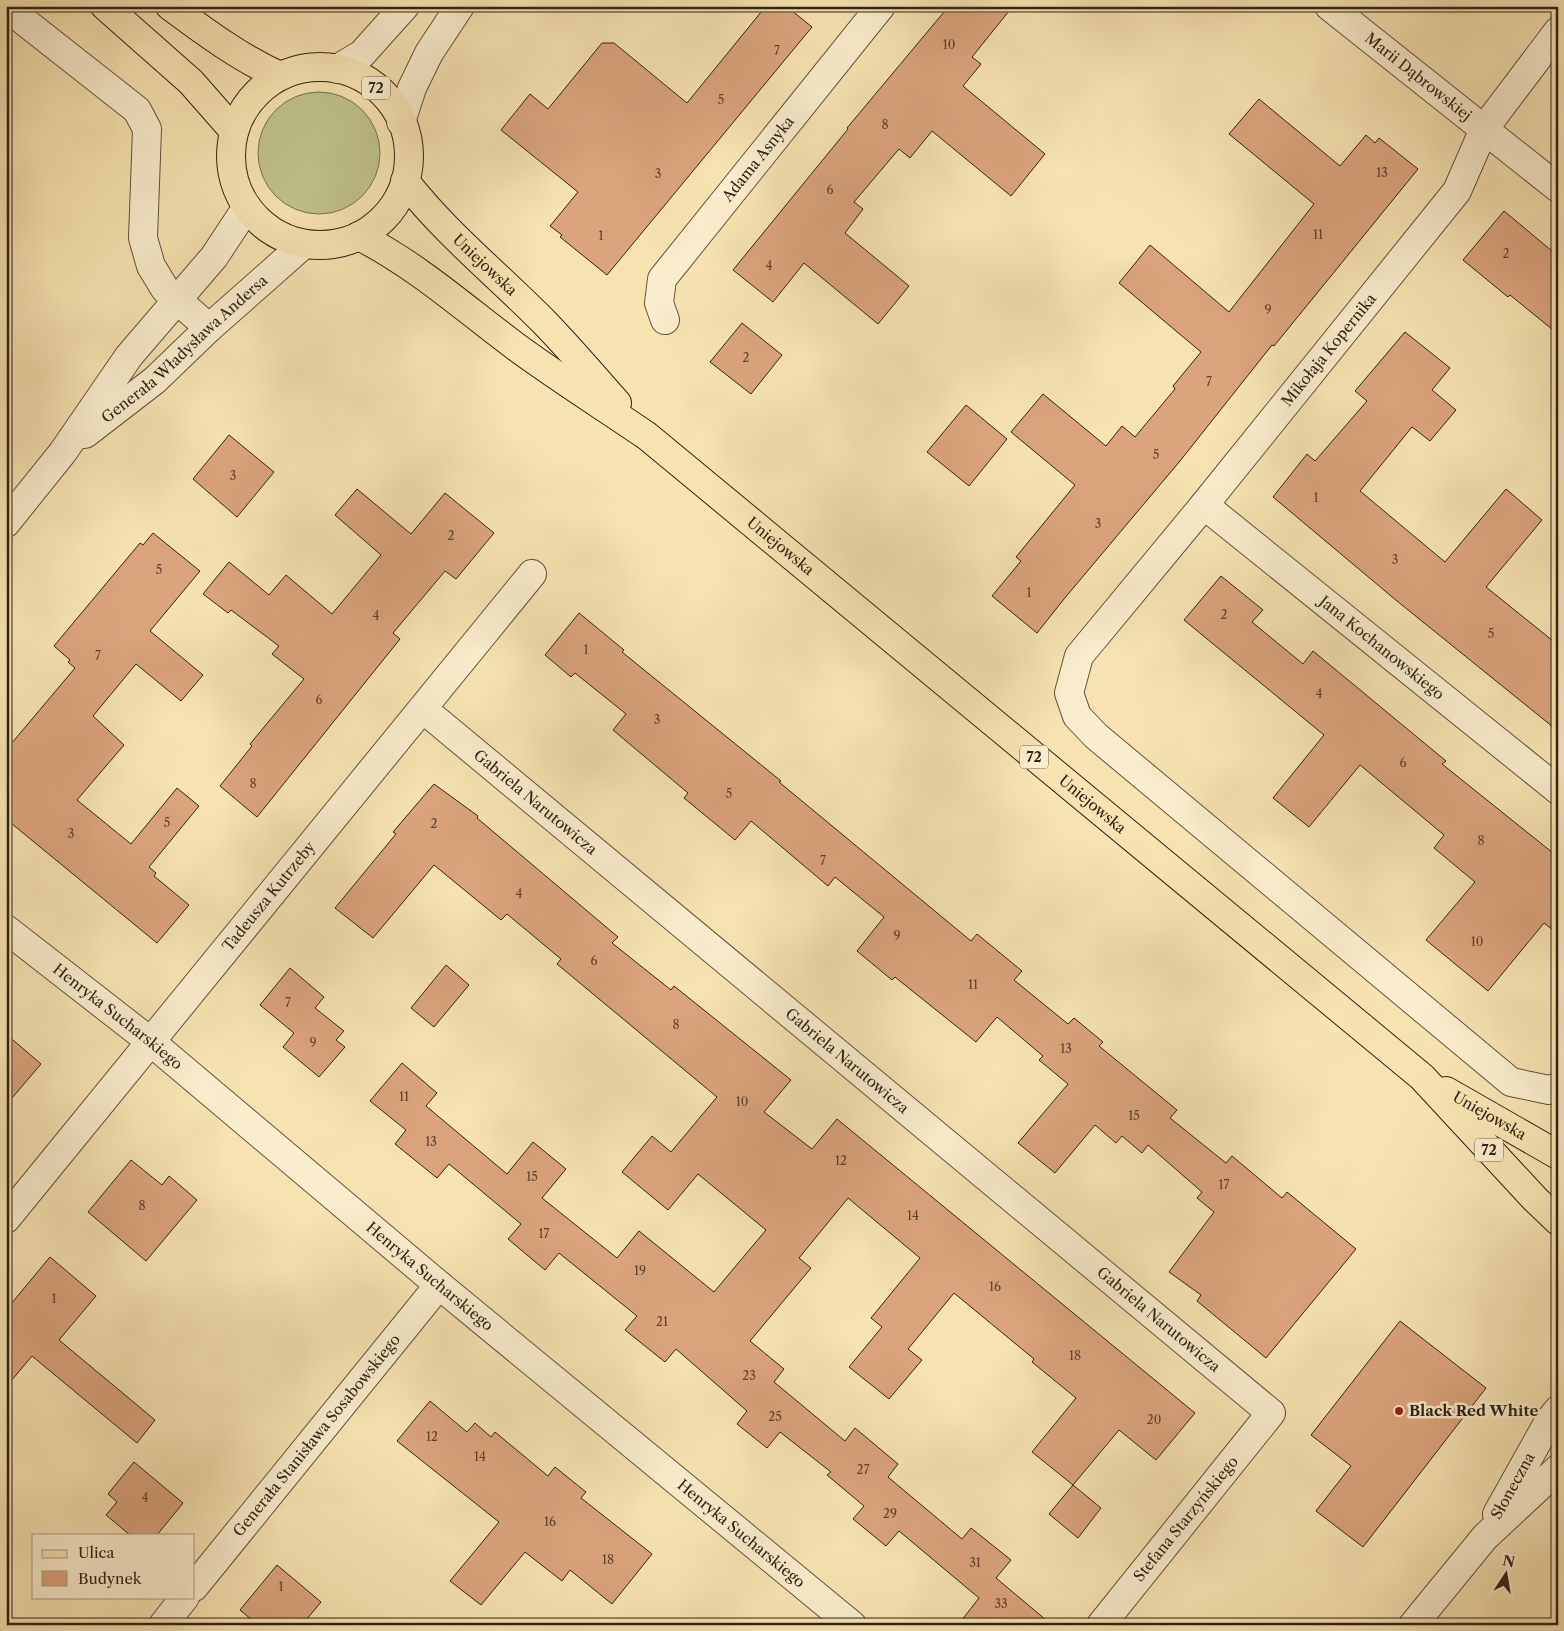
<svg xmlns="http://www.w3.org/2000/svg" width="1564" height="1631" font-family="'Libre Caslon Text',serif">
<rect width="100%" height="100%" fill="#f7e3b2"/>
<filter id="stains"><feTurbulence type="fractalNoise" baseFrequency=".004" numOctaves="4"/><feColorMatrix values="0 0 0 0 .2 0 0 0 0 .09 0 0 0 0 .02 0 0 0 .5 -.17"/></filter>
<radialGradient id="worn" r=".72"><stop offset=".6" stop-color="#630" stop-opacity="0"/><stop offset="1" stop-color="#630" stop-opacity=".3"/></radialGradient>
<circle fill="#c0c38a" stroke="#787350" cx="319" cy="153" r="61"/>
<g fill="#dba47d" stroke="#302317">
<polygon points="766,6 786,6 812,27 607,275 560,237 562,235 550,226 578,192 501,130 530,94 548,109 602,43 614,43 687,103"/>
<polygon points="949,6 1013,6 972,57 981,64 963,86 1045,154 1011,196 932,131 910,158 899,149 854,202 863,209 845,233 909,286 878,324 804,263 773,302 733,270 848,129 847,128"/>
<polygon points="1259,99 1340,166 1366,135 1375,143 1379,138 1418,169 1274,346 1272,345 1180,461 1064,599 1037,633 992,596 1021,561 1016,557 1075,485 1011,432 1043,394 1106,446 1122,426 1135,437 1175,389 1173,386 1201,352 1119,283 1150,245 1229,312 1314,204 1229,134"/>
<polygon points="1504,211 1558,256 1558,334 1510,295 1508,297 1463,260"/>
<polygon points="742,323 782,355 751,394 710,362"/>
<polygon points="1405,332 1450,368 1432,390 1456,410 1430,441 1412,427 1360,491 1445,562 1506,489 1542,520 1486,587 1558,645 1558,731 1397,601 1273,497 1307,454 1315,461 1367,401 1355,391"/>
<polygon points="966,405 1007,439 969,486 927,452"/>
<polygon points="229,435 274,472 237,517 193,479"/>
<polygon points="357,489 411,534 445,493 494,533 456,579 445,571 393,633 400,639 257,817 220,786 252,746 250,744 304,679 272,654 279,646 231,610 228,613 203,594 229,562 269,595 286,575 332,614 381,555 335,515"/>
<polygon points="153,533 200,571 150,631 203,675 181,701 136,664 93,716 124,745 77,800 131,844 177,788 199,806 149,867 156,873 154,876 189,905 157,943 6,819 6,750 75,668 68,662 70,660 54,646 140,543 143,545"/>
<polygon points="1221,576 1263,610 1252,622 1303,664 1313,651 1446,761 1442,764 1558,857 1558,934 1544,923 1488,991 1426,940 1475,882 1434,848 1444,835 1360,765 1309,827 1273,798 1324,735 1184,620"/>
<polygon points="579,613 624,650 622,652 781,781 779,782 971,941 977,934 1022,971 1014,980 1068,1024 1074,1018 1103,1042 1099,1046 1177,1110 1170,1118 1226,1163 1232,1156 1282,1198 1287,1192 1356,1249 1266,1358 1197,1301 1201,1295 1169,1272 1214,1212 1197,1198 1202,1192 1148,1145 1142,1153 1122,1136 1116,1143 1095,1125 1055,1173 1018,1143 1068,1084 1039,1060 1043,1056 997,1017 976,1042 895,977 892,980 857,951 884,917 835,877 828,886 751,821 735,840 684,798 688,793 613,730 626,714 575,673 571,677 545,655"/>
<polygon points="434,784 478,816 477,818 618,937 612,943 671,990 674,986 791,1080 764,1112 812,1149 837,1119 1195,1413 1156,1460 1119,1430 1073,1485 1032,1452 1076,1398 1032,1362 1034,1359 954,1293 908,1349 922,1360 889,1399 849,1367 882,1327 871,1318 920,1258 848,1198 799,1258 811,1268 750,1341 784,1369 774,1382 845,1441 855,1428 898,1464 888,1477 962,1539 971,1528 1011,1560 996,1578 1052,1625 958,1625 979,1598 899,1531 886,1546 869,1532 853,1519 864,1506 827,1475 831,1472 780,1432 767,1448 737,1424 747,1411 676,1349 665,1362 625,1330 637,1316 559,1253 545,1270 508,1239 521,1224 449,1164 437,1178 395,1144 406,1130 370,1101 402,1063 437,1093 426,1106 507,1174 533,1142 566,1169 542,1198 617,1258 639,1231 714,1292 766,1230 698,1174 668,1210 622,1172 652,1136 671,1152 717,1097 557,964 561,959 507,914 501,920 434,865 373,938 335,908 396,834 393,832"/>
<polygon points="446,965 469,985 434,1027 411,1008"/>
<polygon points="290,968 324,997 315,1008 344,1031 336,1040 345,1047 319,1077 283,1047 294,1033 260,1005"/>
<polygon points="6,1034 41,1064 6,1105"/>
<polygon points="131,1160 162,1185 169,1176 197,1200 146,1261 88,1212"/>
<polygon points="50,1257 96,1296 59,1340 155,1420 137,1443 32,1356 6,1387 6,1310"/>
<polygon points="1400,1321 1486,1388 1363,1547 1316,1511 1351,1466 1311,1435"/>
<polygon points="430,1401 467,1432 475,1423 491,1437 495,1432 548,1476 555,1467 586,1492 581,1498 652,1554 612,1604 570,1570 562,1581 525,1552 481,1605 450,1581 499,1522 397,1441"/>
<polygon points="134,1462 183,1503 157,1535 130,1535 106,1515 117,1502 108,1494"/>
<polygon points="1073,1485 1101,1508 1078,1538 1049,1514"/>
<polygon points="277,1565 321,1602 302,1625 258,1625 240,1610"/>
</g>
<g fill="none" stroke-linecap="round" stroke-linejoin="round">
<defs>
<g id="minor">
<path id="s1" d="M1329 6 1558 188"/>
<polyline points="6,7 137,110 147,129 143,238 151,266 165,289 209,328"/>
<polyline points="1558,31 1484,129 1457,191 1204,505 1079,656 1069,693 1077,716 1096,736 1511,1082 1549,1090 1558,1087"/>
<polyline points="337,69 362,54 405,6"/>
<polyline points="401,122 412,88 429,53 460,6"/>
<path id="s2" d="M665 320 659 303 662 279 881 6"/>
<path id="s3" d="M85 434 155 380 209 328 304 244"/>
<path id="s4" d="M1204 505 1558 790"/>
<polyline points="6,523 63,452 129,356 214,257 247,207"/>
<path id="s5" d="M423 709 1271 1413 1101 1625"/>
<path id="s6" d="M6 929 151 1042 439 1285 852 1625"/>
<path id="s7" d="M6 1219 532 574"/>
<polyline points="1497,1514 1549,1421 1558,1410"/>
<path id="s8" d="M194 1587 439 1285"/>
<polyline points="163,1625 185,1597"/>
<polyline points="1413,1625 1485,1537 1558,1469"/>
</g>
<g id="major">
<polyline points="105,6 191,82 234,131"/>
<path d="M170 6C205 32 240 58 280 76"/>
<circle cx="320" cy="156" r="89"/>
<path id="s9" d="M405 181C446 234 499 276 546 324 571 350 594 377 617 403"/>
<path id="s10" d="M359 236C416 265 463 307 515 346 557 377 603 406 647 436L1422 1077 1535 1199 1558 1221"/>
<path id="s11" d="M1446 1091 1558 1155"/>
</g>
</defs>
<use href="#minor" stroke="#62533e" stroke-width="30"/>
<use href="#major" stroke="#302317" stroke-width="30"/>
<use href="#minor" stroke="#faedcd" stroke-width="28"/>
<use href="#major" stroke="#f7e3b2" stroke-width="28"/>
</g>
<circle fill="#8f2418" stroke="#faedcd" stroke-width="2" cx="1399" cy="1411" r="5"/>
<g text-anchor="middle" stroke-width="5" stroke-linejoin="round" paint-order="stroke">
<g font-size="12" fill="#5b4330">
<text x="949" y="49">10</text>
<text x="777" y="55">7</text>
<text x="721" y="104">5</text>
<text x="885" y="129">8</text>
<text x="1382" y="177">13</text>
<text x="658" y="178">3</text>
<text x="830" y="194">6</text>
<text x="1318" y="239">11</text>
<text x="601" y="240">1</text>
<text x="1506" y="258">2</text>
<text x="769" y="270">4</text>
<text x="1268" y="314">9</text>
<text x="746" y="362">2</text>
<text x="1209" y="386">7</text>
<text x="1156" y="459">5</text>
<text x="233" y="480">3</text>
<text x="1316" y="502">1</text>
<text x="1098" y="528">3</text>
<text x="451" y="540">2</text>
<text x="1395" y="564">3</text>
<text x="159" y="574">5</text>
<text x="1029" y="597">1</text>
<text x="1224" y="619">2</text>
<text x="376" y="620">4</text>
<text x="1491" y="638">5</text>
<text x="586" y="654">1</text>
<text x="98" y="660">7</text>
<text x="1319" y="698">4</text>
<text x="319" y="704">6</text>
<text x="657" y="724">3</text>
<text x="1403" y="767">6</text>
<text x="253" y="788">8</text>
<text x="729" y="798">5</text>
<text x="167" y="827">5</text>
<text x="434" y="828">2</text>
<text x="71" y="838">3</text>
<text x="1481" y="845">8</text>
<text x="823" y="865">7</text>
<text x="519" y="898">4</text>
<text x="897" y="940">9</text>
<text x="1477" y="946">10</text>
<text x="594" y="965">6</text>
<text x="973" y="989">11</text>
<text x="288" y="1007">7</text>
<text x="676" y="1029">8</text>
<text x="313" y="1047">9</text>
<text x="1066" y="1053">13</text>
<text x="404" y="1101">11</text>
<text x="742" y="1106">10</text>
<text x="1134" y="1120">15</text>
<text x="431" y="1146">13</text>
<text x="841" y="1165">12</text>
<text x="532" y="1181">15</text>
<text x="1224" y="1189">17</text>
<text x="142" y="1210">8</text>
<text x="913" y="1220">14</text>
<text x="544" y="1238">17</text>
<text x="640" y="1275">19</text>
<text x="995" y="1291">16</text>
<text x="54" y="1303">1</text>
<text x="662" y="1326">21</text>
<text x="1075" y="1360">18</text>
<text x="749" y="1380">23</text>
<text x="775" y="1421">25</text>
<text x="1154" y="1424">20</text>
<text x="432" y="1441">12</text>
<text x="480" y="1461">14</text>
<text x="863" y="1474">27</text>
<text x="145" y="1502">4</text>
<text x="890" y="1518">29</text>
<text x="550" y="1526">16</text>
<text x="608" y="1564">18</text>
<text x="975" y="1567">31</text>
<text x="281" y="1591">1</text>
<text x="1001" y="1608">33</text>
</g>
<g fill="#faedcd" stroke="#6d604e" stroke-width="1">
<rect x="362" y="76.5" width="28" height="23" rx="4"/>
<rect x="1020" y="745.5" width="28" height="23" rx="4"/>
<rect x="1475" y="1138.5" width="28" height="23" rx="4"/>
</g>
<g font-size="14" font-weight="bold" fill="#302317">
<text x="376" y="93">72</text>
<text x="1034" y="762">72</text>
<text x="1489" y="1155">72</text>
</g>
<g font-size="15" fill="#302317" stroke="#faedcd">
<text dy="5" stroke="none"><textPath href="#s1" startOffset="114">Marii Dąbrowskiej</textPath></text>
<text dy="5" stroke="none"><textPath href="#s2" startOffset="196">Adama Asnyka</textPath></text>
<text dy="5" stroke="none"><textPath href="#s9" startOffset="116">Uniejowska</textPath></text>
<text dy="5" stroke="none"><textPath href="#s3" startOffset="131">Generała Władysława Andersa</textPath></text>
<text transform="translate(1329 350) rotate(-51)" y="5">Mikołaja Kopernika</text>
<text dy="5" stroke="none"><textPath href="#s10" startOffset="524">Uniejowska</textPath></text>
<text dy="5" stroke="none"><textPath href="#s4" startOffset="228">Jana Kochanowskiego</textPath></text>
<text dy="5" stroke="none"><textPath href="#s5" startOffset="146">Gabriela Narutowicza</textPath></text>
<text dy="5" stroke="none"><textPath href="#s10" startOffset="929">Uniejowska</textPath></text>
<text dy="5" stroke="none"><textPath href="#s7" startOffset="416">Tadeusza Kutrzeby</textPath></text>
<text dy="5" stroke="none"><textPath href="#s6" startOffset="142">Henryka Sucharskiego</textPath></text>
<text dy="5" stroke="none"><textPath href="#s5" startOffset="551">Gabriela Narutowicza</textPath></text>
<text dy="5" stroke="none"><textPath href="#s11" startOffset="50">Uniejowska</textPath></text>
<text dy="5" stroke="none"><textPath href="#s6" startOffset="548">Henryka Sucharskiego</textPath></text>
<text dy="5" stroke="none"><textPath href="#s5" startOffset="956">Gabriela Narutowicza</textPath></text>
<text dy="5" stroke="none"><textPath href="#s8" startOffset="195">Generała Stanisława Sosabowskiego</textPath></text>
<text transform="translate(1513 1486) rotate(-61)" y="5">Słoneczna</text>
<text transform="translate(1186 1519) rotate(-51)" y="5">Stefana Starzyńskiego</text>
<text dy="5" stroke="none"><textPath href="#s6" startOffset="952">Henryka Sucharskiego</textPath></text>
</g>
<g font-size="15" font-weight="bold" fill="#302317" stroke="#faedcd" text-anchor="start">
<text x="1409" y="1416">Black Red White</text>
</g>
</g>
<rect width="1564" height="1631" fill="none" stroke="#f7e3b2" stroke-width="25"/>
<rect x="8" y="8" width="1549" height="1616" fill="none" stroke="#302317" stroke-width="2.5"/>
<rect x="12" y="12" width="1539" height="1606" fill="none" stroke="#302317"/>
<rect x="32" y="1534" width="162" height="65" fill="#faedcd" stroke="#a99c84"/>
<rect x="42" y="1550" width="25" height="8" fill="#f7e3b2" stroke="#a99c84"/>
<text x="78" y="1558" font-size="15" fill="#302317">Ulica</text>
<rect x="42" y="1571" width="25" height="15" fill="#dba47d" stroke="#a99c84"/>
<text x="78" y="1584" font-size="15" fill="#302317">Budynek</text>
<g transform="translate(1506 1574) rotate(12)" stroke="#faedcd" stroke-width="4" paint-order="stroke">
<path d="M0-4L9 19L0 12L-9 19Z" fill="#302317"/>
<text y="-8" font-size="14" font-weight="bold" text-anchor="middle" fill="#302317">N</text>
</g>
<rect width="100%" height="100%" filter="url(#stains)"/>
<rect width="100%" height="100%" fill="url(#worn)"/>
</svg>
